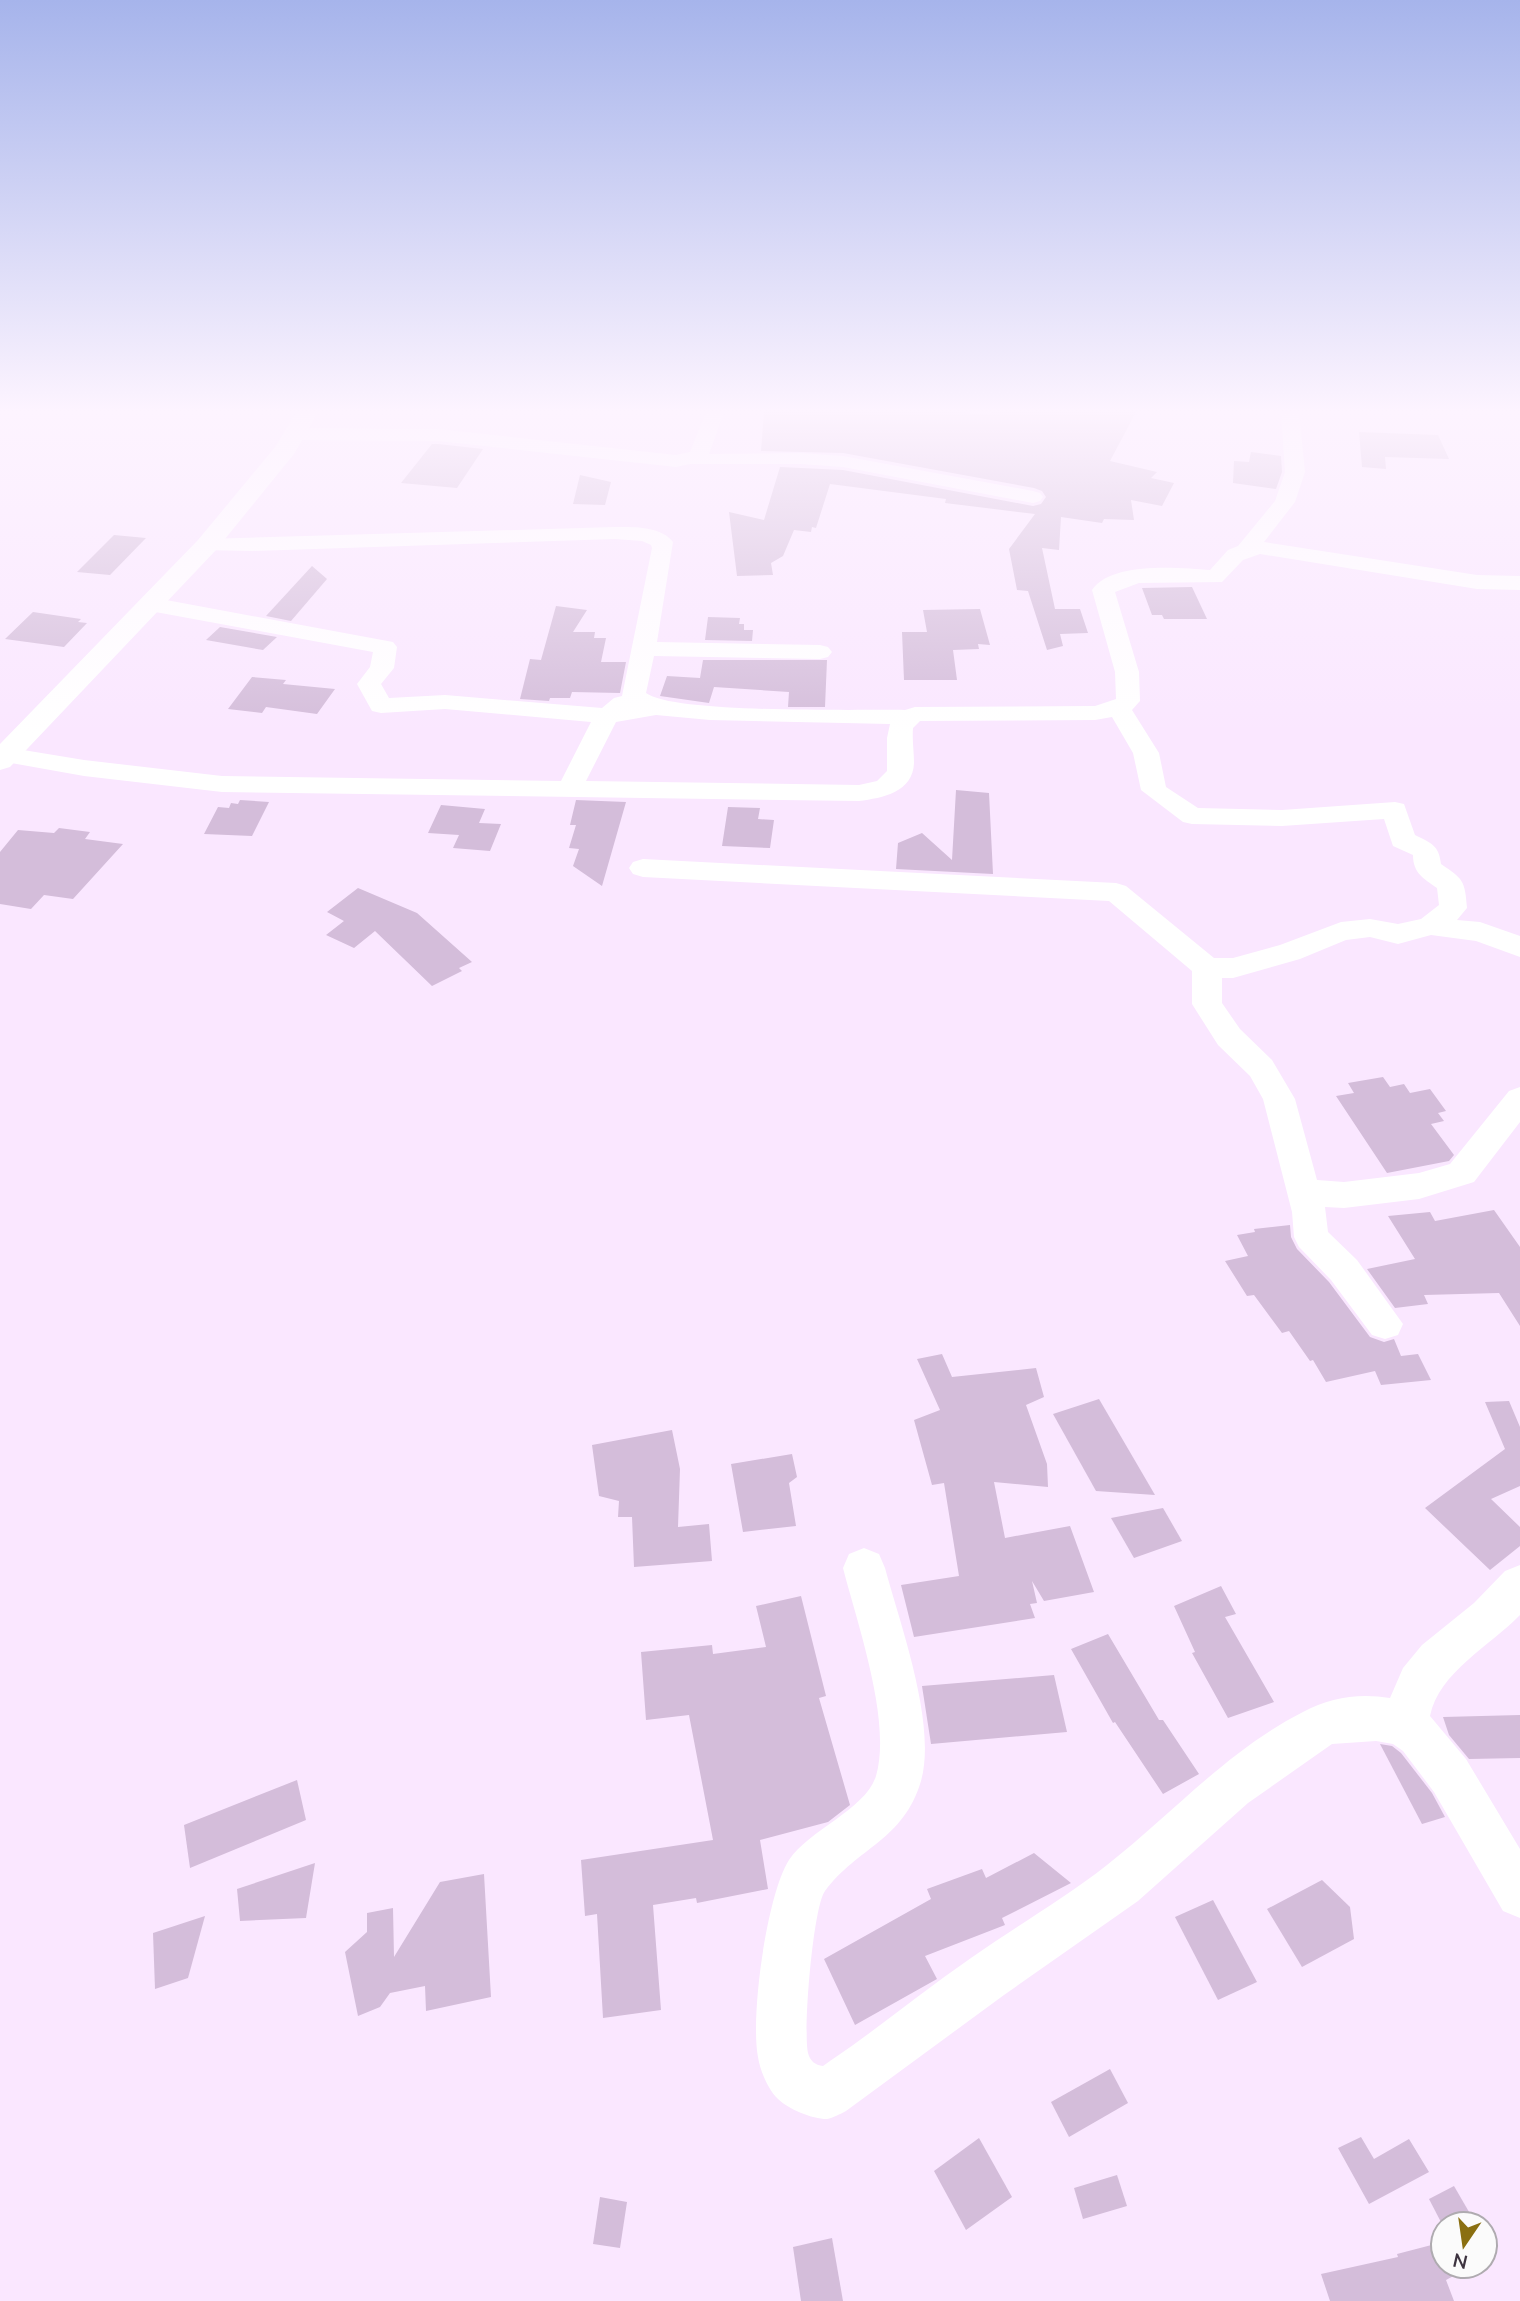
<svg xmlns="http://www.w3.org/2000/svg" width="1520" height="2301" font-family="Mulish,sans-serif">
<rect width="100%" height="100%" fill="#fae7ff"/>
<g fill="#d4bdda">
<polygon points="764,412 962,412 990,415 991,412 1136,412 1110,461 1157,472 1151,478 1174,483 1162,506 1131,500 1134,520 1104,519 1102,523 1061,517 1059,550 1042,548 1055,609 1080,609 1088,633 1060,634 1063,646 1047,650 1028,591 1017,590 1009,549 1035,514 945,503 946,499 830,484 816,528 812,527 811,532 794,530 783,556 771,563 773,575 737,576 729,512 764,520 780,467 843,470 1033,506 1041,504 1046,497 1042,491 1034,488 843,453 761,451"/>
<polygon points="1359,432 1438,435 1449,459 1385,457 1386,469 1362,467"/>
<polygon points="432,444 438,444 483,449 457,488 401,483"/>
<polygon points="1251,452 1281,456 1282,472 1276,489 1233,483 1234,461 1249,462"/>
<polygon points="580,475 611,482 605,505 573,504"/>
<polygon points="114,535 146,538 110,575 77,572"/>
<polygon points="312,566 327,579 291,621 266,616"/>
<polygon points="1192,587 1207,619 1164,619 1162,615 1152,615 1142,588"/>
<polygon points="556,606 587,610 573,632 595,632 594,638 606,638 601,662 626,662 620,693 572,692 570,698 550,698 549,701 520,699 530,659 541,660"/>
<polygon points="980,609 990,645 978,644 979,649 953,650 957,680 904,680 902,632 927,632 923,610"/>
<polygon points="33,612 81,619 78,622 87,623 64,647 5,639"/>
<polygon points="708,617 740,618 739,624 744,624 744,630 753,630 752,641 705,640"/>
<polygon points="220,627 277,637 263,650 206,640"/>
<polygon points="703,660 827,660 825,707 788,707 789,692 714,687 709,703 660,696 667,676 700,678"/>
<polygon points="252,677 286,680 283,684 335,689 317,714 266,707 262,713 228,709"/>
<polygon points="956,790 989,793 993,874 896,869 898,843 922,833 952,860"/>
<polygon points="240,800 269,802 252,836 204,834 218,807 229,808 231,803 238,804"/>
<polygon points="576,800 626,802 602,886 573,866 579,849 569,848 576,825 570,825"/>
<polygon points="441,805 485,809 479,823 501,824 490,851 453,848 459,835 428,833"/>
<polygon points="728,807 760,808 758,819 774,820 770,848 722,846"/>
<polygon points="59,828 90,832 85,839 123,844 73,899 44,895 31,909 0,904 0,852 18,830 54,833"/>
<polygon points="358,888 417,913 472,962 459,968 462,971 432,986 375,931 354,948 326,935 344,921 327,912"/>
<polygon points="1383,1077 1390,1087 1404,1084 1410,1093 1430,1089 1446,1111 1438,1113 1444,1121 1431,1124 1454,1155 1449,1161 1387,1173 1336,1096 1354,1093 1348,1083"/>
<polygon points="1494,1210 1520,1247 1520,1326 1499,1293 1424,1295 1428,1304 1395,1308 1367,1269 1415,1259 1388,1216 1430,1212 1435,1221"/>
<polygon points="1290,1225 1291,1237 1297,1249 1329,1282 1370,1337 1384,1342 1394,1339 1401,1356 1418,1354 1431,1380 1381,1385 1375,1371 1326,1382 1313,1360 1310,1361 1289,1331 1282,1333 1254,1295 1247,1296 1225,1261 1248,1256 1237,1235 1255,1232 1254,1229"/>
<polygon points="942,1354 952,1377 1036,1368 1044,1397 1026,1405 1047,1464 1048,1487 994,1482 1005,1538 1070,1526 1094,1592 1044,1601 1032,1581 1037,1603 1030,1604 1035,1618 914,1637 901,1585 959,1576 944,1483 932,1485 914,1420 940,1410 917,1359"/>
<polygon points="1099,1399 1155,1495 1096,1491 1053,1414"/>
<polygon points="1509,1401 1520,1427 1520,1486 1491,1499 1520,1527 1520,1546 1490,1570 1425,1508 1505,1449 1485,1402"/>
<polygon points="672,1430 680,1469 678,1527 709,1524 712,1561 634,1567 632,1517 618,1517 619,1501 599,1496 592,1445"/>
<polygon points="792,1454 797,1477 789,1483 796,1526 743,1532 731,1464"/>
<polygon points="1163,1508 1182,1541 1134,1558 1111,1518"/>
<polygon points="1221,1586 1236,1614 1225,1617 1274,1702 1228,1718 1192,1653 1195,1652 1174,1606"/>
<polygon points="801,1596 826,1696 819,1698 850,1805 828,1822 760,1840 768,1889 697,1903 696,1898 653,1905 661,2010 603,2018 597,1914 585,1916 581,1860 713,1840 689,1715 646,1720 641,1652 712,1645 713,1654 766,1647 756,1606"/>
<polygon points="1108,1634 1159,1720 1163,1720 1199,1774 1163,1794 1115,1722 1113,1723 1071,1649"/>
<polygon points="1054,1675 1067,1732 931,1744 922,1686"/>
<polygon points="1520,1715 1520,1758 1469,1759 1449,1735 1443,1717"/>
<polygon points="1380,1744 1392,1746 1401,1753 1432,1793 1445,1817 1422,1824"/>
<polygon points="297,1780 306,1820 190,1868 184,1825"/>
<polygon points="1034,1853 1071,1883 1002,1918 1005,1925 925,1956 937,1979 855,2025 824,1959 931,1899 927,1889 982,1869 986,1878"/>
<polygon points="315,1863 306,1918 240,1921 237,1889"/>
<polygon points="484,1874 491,1997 426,2011 425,1986 390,1993 380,2007 358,2016 345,1952 367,1932 367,1913 393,1908 394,1957 440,1882"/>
<polygon points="1322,1880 1350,1907 1354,1939 1302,1967 1267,1909"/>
<polygon points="1213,1900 1257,1982 1218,2000 1175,1917"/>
<polygon points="205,1916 188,1978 155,1989 153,1933"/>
<polygon points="1110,2069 1128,2103 1069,2137 1051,2102"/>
<polygon points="1361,2137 1374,2159 1409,2139 1429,2172 1369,2204 1338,2148"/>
<polygon points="979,2138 1012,2197 966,2230 934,2171"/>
<polygon points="1117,2175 1127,2206 1083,2219 1074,2188"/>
<polygon points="1454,2186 1476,2224 1443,2226 1429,2199"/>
<polygon points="600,2197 627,2202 620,2248 593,2244"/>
<polygon points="832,2238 843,2301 801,2301 793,2247"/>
<polygon points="1443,2242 1443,2266 1472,2266 1446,2280 1454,2301 1330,2301 1321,2274 1398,2257 1397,2254"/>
</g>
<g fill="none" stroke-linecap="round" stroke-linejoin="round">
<g fill="#fff" fill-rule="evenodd">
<polygon points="706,412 724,412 709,454 801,453 843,456 1033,491 1040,493 1043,497 1040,501 1033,503 843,467 801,464 690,464 676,467 438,441 297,440 287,434 297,428 438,429 676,455 690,452"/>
<path d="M1281 412H1299L1305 472 1295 502 1264 542 1477 575 1520 576V590L1477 589 1260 554 1243 560 1222 582 1139 583 1115 592 1139 672 1140 701 1132 710 1159 753 1166 787 1198 808 1282 810 1395 802 1404 804 1415 835C1431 843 1439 845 1441 864 1463 879 1465 880 1467 908L1457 920 1480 922 1520 936V957L1476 941 1431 935 1398 944 1370 937 1346 940 1300 959 1233 978H1222V1003L1240 1029 1272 1060 1295 1099 1317 1180 1344 1182 1419 1173 1450 1164 1509 1091 1520 1087V1122L1474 1182 1419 1199 1344 1208 1325 1207 1328 1232 1357 1260 1403 1324 1398 1335 1385 1339 1372 1335 1331 1280 1299 1247 1294 1237 1292 1212 1263 1099 1250 1076 1218 1045 1192 1004V971L1109 901 643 877 633 874 629 868 633 862 643 859 1116 883 1126 886 1214 958H1233L1280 945 1341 922 1370 919 1398 924 1421 919 1439 905 1437 888C1423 878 1413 873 1413 855L1393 846 1384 819 1282 826 1192 824 1183 822 1141 790 1133 753 1112 717 1095 720 920 721 913 728C912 740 914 751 914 763 913 792 883 798 859 801L222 792 84 776 0 761V749L5 747 84 760 222 776 561 781 591 722 445 709 381 713 372 711 357 684 370 667 373 652 150 611 142 609 139 604 142 599 150 597 393 642 397 647 394 668 381 684 389 698 445 695 602 708 614 698 622 696 652 548 651 545 642 541 615 539 252 551 199 550 196 545 199 540 207 539 615 527C633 527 661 526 673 542L657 642 820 645 828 647 832 652 828 657 820 659 654 656 646 693C674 714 858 709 905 710L915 707 1095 706 1116 699 1115 672 1092 590C1112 561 1179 568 1210 570L1228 550 1238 546 1275 501 1285 472ZM656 715 710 720 890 724 887 738V771L877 781 859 785 586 781 616 722Z"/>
<path d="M864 1548 879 1554 885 1568C900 1624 937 1724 921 1781 903 1841 858 1847 825 1891 813 1907 803 2031 808 2053 810 2061 815 2065 823 2066L830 2061C879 2028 923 1991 971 1958 1016 1926 1064 1899 1107 1865 1172 1814 1228 1750 1303 1712 1330 1697 1360 1693 1390 1698L1403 1668 1422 1645 1474 1603 1505 1571 1520 1565V1615C1490 1646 1439 1672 1430 1716L1466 1759 1520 1849V1918L1503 1911 1434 1792 1403 1751 1393 1744 1376 1741 1332 1744 1248 1803 1138 1901 1004 1995 846 2111C840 2114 833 2118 827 2119 812 2119 788 2109 778 2099 768 2090 760 2070 758 2057 750 2016 767 1894 789 1860 809 1830 866 1809 876 1776 892 1721 857 1623 843 1568L849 1554Z"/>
</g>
<polygon fill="#fff" fill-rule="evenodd" points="296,412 318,412 294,454 216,550 10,767 0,770 0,744 198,540 276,446"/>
</g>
<linearGradient id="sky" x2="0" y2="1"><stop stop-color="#a6b4eb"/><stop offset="0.56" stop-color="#fdf4ff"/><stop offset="1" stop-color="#fdf4ff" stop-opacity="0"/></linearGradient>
<rect width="1520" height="734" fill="url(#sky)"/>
<g transform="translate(1464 2245) rotate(193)"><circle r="33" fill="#fbfbfb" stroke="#afabb0" stroke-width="2"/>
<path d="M0-5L12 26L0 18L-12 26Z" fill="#8a6f11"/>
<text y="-10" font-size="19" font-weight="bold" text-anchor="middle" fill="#3e3440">N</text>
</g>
</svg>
